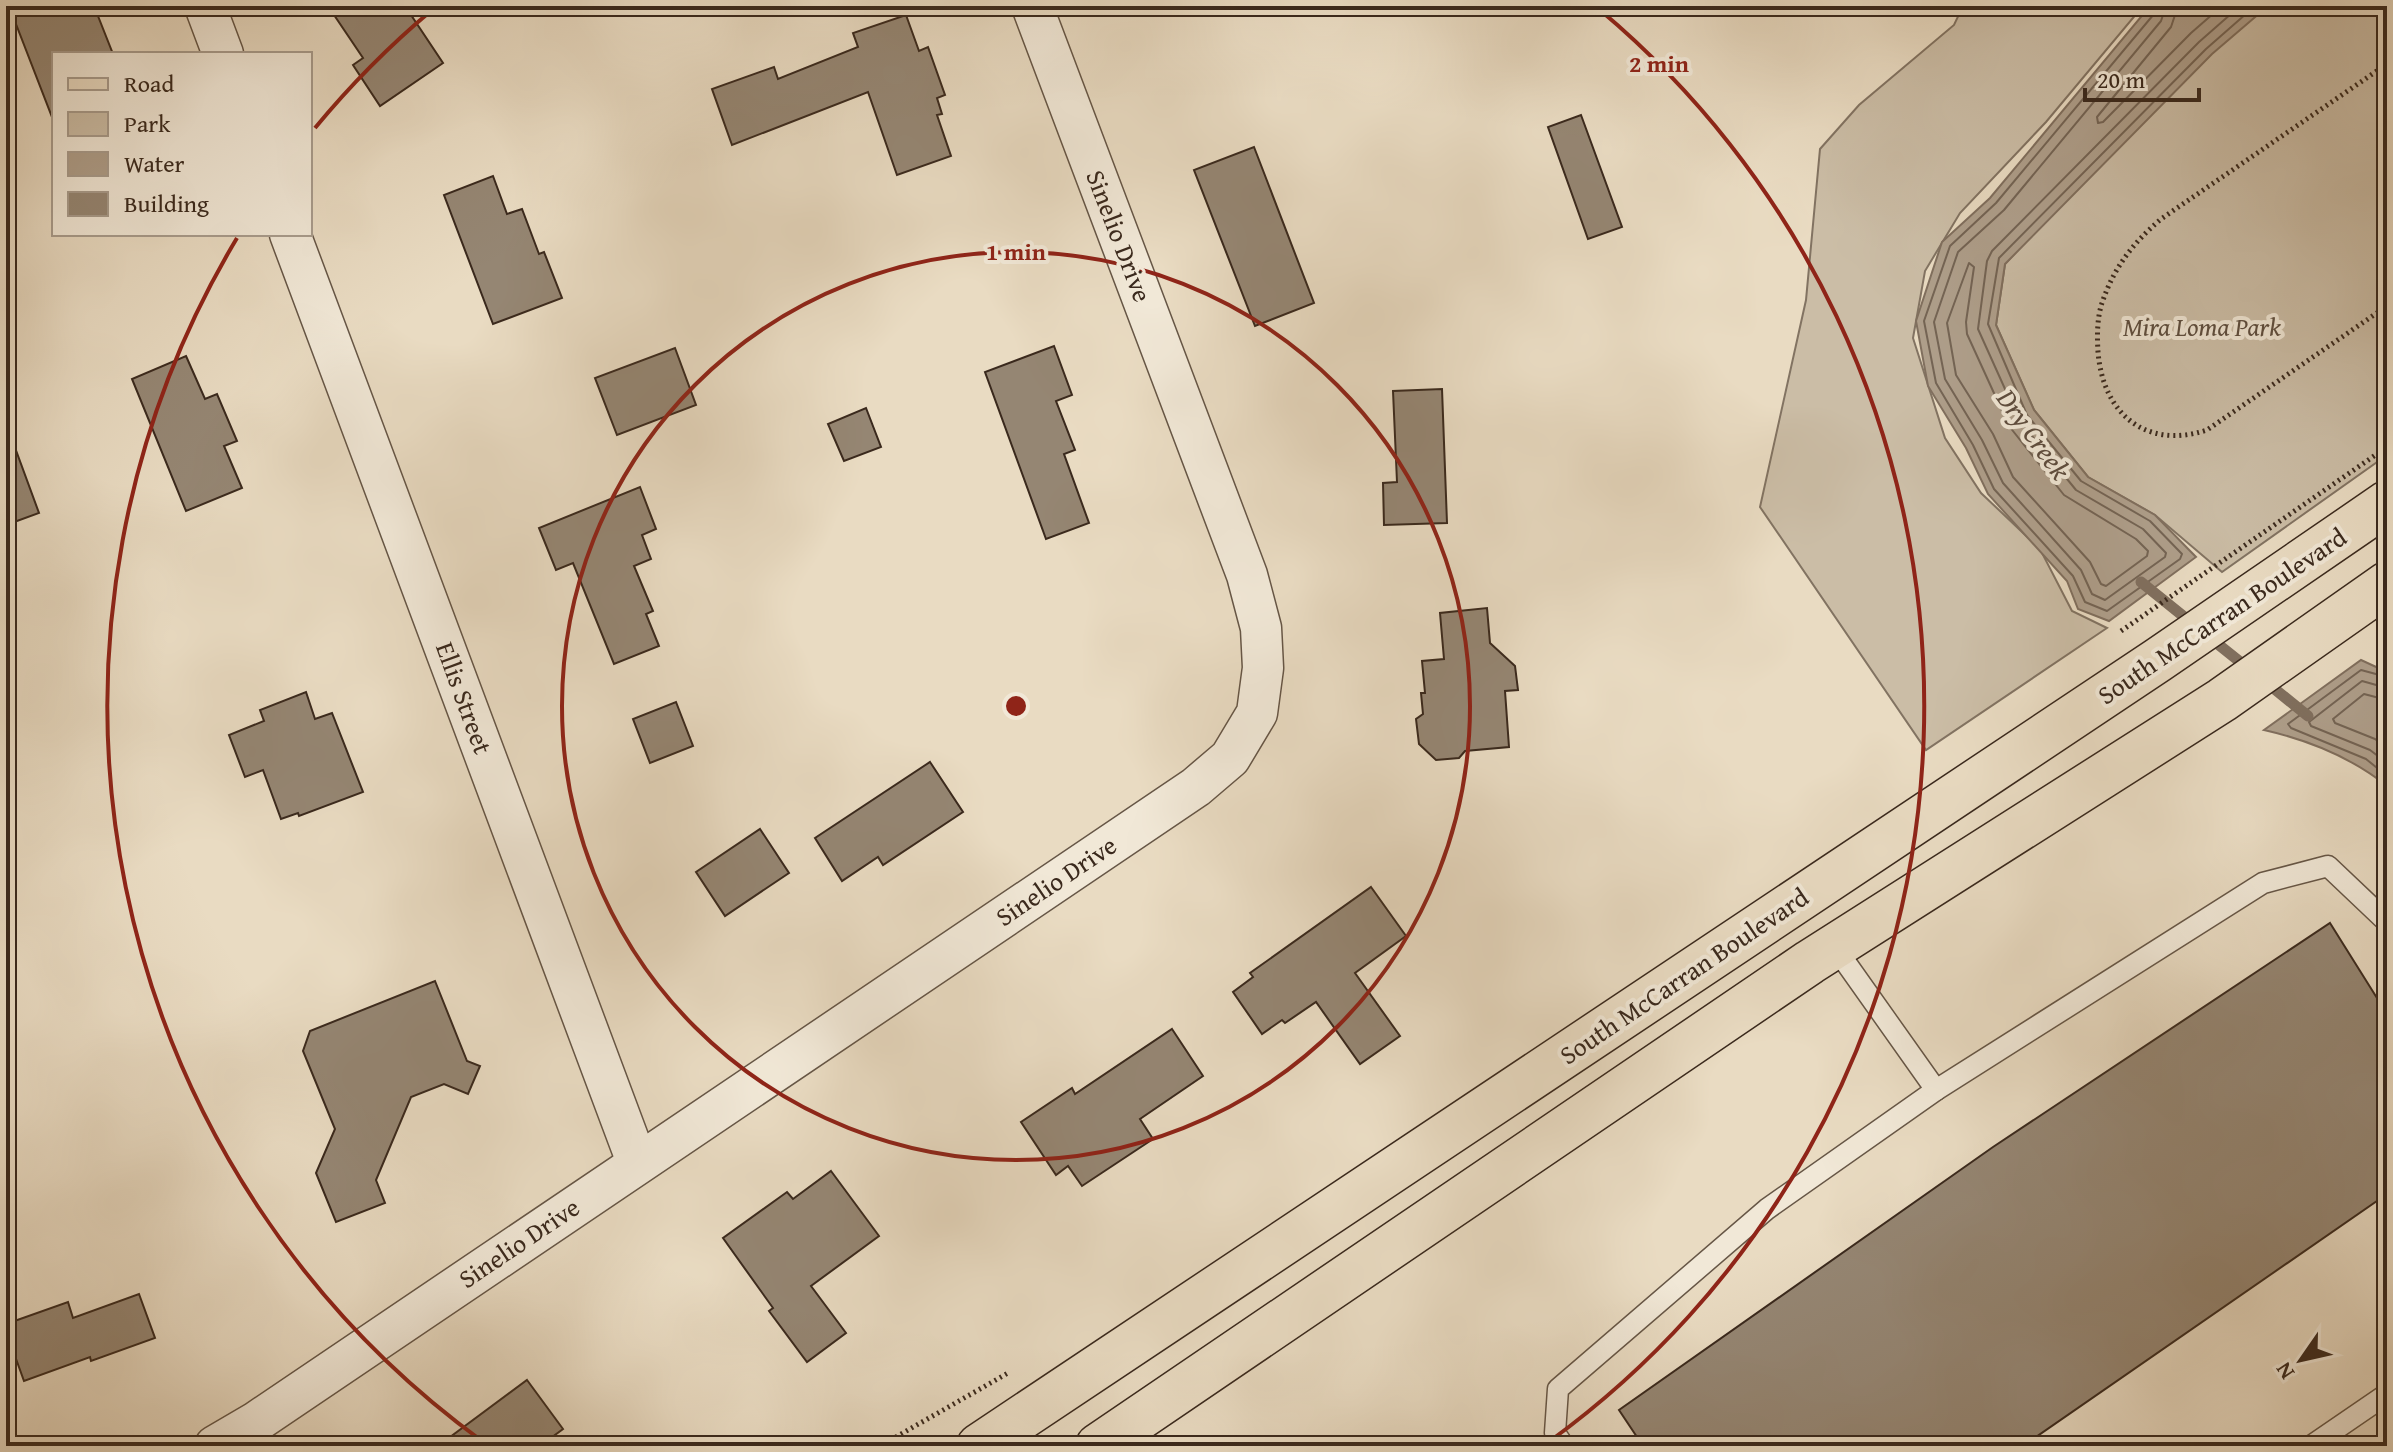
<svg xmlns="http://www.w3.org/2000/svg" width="2393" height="1452" font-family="'Gentium Book Plus',serif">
<rect width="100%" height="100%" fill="#e9dbc2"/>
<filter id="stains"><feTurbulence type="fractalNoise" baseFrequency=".0025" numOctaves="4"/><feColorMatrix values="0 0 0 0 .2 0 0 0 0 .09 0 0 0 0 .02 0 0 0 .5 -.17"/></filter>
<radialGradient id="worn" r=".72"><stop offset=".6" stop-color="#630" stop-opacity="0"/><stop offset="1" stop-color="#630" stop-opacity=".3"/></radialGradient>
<g fill="#cbbda6" stroke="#827362" stroke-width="2">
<polygon points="1963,6 2143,6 2046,122 1960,213 1925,271 1913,338 1945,438 1981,493 2040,549 2072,611 2107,628 1926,750 1760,507 1806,300 1820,149 1859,105 1954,25"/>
<polygon points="2247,6 2387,6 2387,455 2222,572 2155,515 2088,477 2034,410 1996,325 2005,264"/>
</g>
<g fill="#ae9e8a" stroke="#806f5e" stroke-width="2">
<polygon points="2150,6 2268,6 2212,54 2005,264 1996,325 2034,410 2088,477 2155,515 2196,557 2109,621 2078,609 2067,581 1988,494 1966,448 1928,386 1916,321 1942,242 1990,198"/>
<path d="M2361 660 2387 672V786C2352 758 2308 740 2264 730Z"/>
</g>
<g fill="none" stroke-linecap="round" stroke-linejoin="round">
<g stroke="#746454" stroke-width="2">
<polyline points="2156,6 2154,14 1996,203 1950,246 1924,321 1936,383 1973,445 1994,489 2073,576 2085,602 2107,611 2180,559 2182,554 2150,521 2081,481 2027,415 1988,324 1999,258 2206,49 2255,6"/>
<polyline points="2166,6 2161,21 2004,210 1958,252 1934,322 1945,379 1982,440 2003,483 2081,570 2092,594 2105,600 2165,557 2166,553 2143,529 2076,490 2019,420 1978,329 1987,261 1992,251 2199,42 2240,6"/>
<polyline points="2178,6 2171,27 2097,117 2098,123 2103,122 2191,33 2222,6"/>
<polygon points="1969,263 1974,267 1966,322 1967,334 2009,426 2064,495 2136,539 2148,551 2147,556 2106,586 2101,584 2090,562 2013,477 1993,434 1956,375 1947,323"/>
<polyline points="2387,677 2361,670 2288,724 2291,728 2366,759 2387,776"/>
<polyline points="2387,688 2362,681 2309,722 2311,726 2370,750 2387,763"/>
<polyline points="2387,700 2364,694 2333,719 2335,723 2375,739 2387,748"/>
</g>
<g stroke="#806f5e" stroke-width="11">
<polyline points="2141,582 2193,624"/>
<polyline points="2209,637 2249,669"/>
<polyline points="2266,682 2308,716"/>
</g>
</g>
<g fill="#958673" stroke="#3a291d" stroke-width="2">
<polygon points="9,6 94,6 113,54 54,54 54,116 52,117"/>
<polygon points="328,6 405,6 443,63 380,106 353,65 363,58"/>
<polygon points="906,15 919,51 928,47 945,95 937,98 942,114 937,115 951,156 897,175 868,92 732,145 712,89 774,67 778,79 858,47 853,33"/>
<polygon points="1581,115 1622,227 1588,239 1548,127"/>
<polygon points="1254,147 1314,303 1255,326 1194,170"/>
<polygon points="493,176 507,214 522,209 539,254 544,252 562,298 493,324 444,195"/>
<polygon points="1054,346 1072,395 1056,401 1075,450 1064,454 1089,523 1046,539 985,372"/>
<polygon points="675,348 696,405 617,435 595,378"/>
<polygon points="186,356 205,399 217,394 237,441 224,446 242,488 186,511 132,379"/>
<polygon points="1442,389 1447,523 1384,525 1383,483 1397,482 1393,391"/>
<polygon points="866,408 881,447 844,461 828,424"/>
<polygon points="6,434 10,434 39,513 6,525"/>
<polygon points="640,487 656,529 642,535 651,559 634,566 653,611 646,614 659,646 614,664 573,563 556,570 539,528"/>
<polygon points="1487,608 1490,643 1515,666 1518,690 1505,691 1509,747 1465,751 1459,758 1436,760 1419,744 1416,719 1423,714 1421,693 1425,693 1422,661 1444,659 1440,613"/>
<polygon points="306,692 315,719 332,713 363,792 299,816 298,813 281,819 263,770 245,777 229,735 264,721 260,710"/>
<polygon points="676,702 693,746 650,763 633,719"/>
<polygon points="930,762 963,812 883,865 878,857 842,881 815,838"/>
<polygon points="760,829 789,873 725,916 696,872"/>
<polygon points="1371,887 1406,936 1355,973 1400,1036 1360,1064 1316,1002 1285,1023 1282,1020 1262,1034 1233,992 1253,977 1250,973"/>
<polygon points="2330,923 2387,1014 2387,1194 2023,1446 1643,1446 1619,1410 1993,1147"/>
<polygon points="435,981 467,1061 480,1066 468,1094 444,1084 411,1097 376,1180 385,1203 336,1222 316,1173 335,1129 303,1051 310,1031"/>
<polygon points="1172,1029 1203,1076 1140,1119 1153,1139 1082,1186 1068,1166 1056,1175 1021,1122 1072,1088 1075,1094"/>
<polygon points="831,1171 879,1236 811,1286 846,1333 807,1362 769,1311 773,1308 723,1238 787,1192 793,1199"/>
<polygon points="139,1294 155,1338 91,1361 90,1357 24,1381 6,1331 6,1324 68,1302 73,1318"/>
<polygon points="527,1380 563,1429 540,1446 438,1446"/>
</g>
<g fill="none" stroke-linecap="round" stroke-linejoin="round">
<defs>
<g id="lane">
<polyline points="1936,1090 2263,883 2328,866 2387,922"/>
<polyline points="1564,1446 1555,1433 1558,1389 1767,1209 1936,1090 1834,946"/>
<polyline points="2311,1446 2387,1394"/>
</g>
<g id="street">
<polyline points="205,6 223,54"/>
<polyline points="290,234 637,1162"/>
<polyline points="215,1446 256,1422 1196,787 1230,758 1257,713 1263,668 1261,628 1247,575 1032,6"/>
</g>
<g id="primary">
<polyline points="979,1446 2158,660 2387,503"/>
<polyline points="1098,1446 1810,962 2222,700 2387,584"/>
</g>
</defs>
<use href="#lane" stroke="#665646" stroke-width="23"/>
<use href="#street" stroke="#665646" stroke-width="43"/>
<use href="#primary" stroke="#3a291d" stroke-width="47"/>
<g stroke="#3a291d" stroke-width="5" stroke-dasharray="2 4" stroke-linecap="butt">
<path d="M2387 64 2161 219C2133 243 2114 267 2102 303 2097 318 2097 336 2098 352 2103 414 2146 450 2207 430L2387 306"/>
<polyline points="2121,631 2387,447"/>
<polyline points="880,1446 1008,1373"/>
</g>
<use href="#lane" stroke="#f1e8d7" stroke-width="20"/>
<use href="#street" stroke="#f1e8d7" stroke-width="40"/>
<use href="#primary" stroke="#e9dbc2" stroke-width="44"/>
</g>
<g fill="none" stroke="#8f2418" stroke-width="4">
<circle cx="1016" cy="706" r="454"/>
<path d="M482 1441A909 909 0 0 1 237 238M315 128A909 909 0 0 1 432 10M1600 10A909 909 0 0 1 1550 1441"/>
</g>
<g text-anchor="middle" stroke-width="8" stroke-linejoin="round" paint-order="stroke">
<g font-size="26" fill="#3a291d" stroke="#f1e8d7">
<text transform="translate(1119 236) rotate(69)" y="9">Sinelio Drive</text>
<text transform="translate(2222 616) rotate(-34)" y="9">South McCarran Boulevard</text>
<text transform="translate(464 698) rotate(70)" y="9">Ellis Street</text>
<text transform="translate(1056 881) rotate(-34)" y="9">Sinelio Drive</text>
<text transform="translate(1684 976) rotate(-34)" y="9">South McCarran Boulevard</text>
<text transform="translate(519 1243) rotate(-34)" y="9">Sinelio Drive</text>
</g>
<g font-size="26" font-style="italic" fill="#5e4e3f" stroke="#f1e8d7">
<text x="2202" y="336">Mira Loma Park</text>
</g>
<g font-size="28" font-style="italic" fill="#5d4c3e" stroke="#f1e8d7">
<text transform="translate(2034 434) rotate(54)" y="10">Dry Creek</text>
</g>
</g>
<circle cx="1016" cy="706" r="12" fill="#8f2418" stroke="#f1e8d7" stroke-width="4"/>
<g font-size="24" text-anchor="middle" font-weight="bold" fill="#8f2418" stroke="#f1e8d7" stroke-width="8" stroke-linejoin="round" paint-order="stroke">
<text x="1659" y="72">2 min</text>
<text x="1016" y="260">1 min</text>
</g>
<rect width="2393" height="1452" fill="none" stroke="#e9dbc2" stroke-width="32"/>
<rect x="8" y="8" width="2377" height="1436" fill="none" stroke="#3a291d" stroke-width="4"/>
<rect x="16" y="16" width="2361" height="1420" fill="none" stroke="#3a291d" stroke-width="2"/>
<rect x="52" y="52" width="260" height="184" fill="#f1e8d7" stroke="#a89c8d" stroke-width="2"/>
<rect x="68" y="78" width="40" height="12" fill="#e9dbc2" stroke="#a89c8d" stroke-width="2"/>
<text x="124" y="92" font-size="24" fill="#3a291d">Road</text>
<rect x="68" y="112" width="40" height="24" fill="#cbbda6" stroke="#a89c8d" stroke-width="2"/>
<text x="124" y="132" font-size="24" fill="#3a291d">Park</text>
<rect x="68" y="152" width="40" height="24" fill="#ae9e8a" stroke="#a89c8d" stroke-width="2"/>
<text x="124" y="172" font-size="24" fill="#3a291d">Water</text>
<rect x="68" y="192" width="40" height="24" fill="#958673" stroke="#a89c8d" stroke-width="2"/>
<text x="124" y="212" font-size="24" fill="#3a291d">Building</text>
<g transform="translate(2301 1360) rotate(236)" stroke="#f1e8d7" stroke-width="6" paint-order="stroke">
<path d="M0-6L14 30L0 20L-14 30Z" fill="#3a291d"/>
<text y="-12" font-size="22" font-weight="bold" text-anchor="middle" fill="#3a291d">N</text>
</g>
<path d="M2085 88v12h114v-12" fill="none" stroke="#3a291d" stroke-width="4"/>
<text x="2097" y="88" font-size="24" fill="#3a291d" stroke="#f1e8d7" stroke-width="6" paint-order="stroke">20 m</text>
<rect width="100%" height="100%" filter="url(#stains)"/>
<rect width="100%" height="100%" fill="url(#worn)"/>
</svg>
